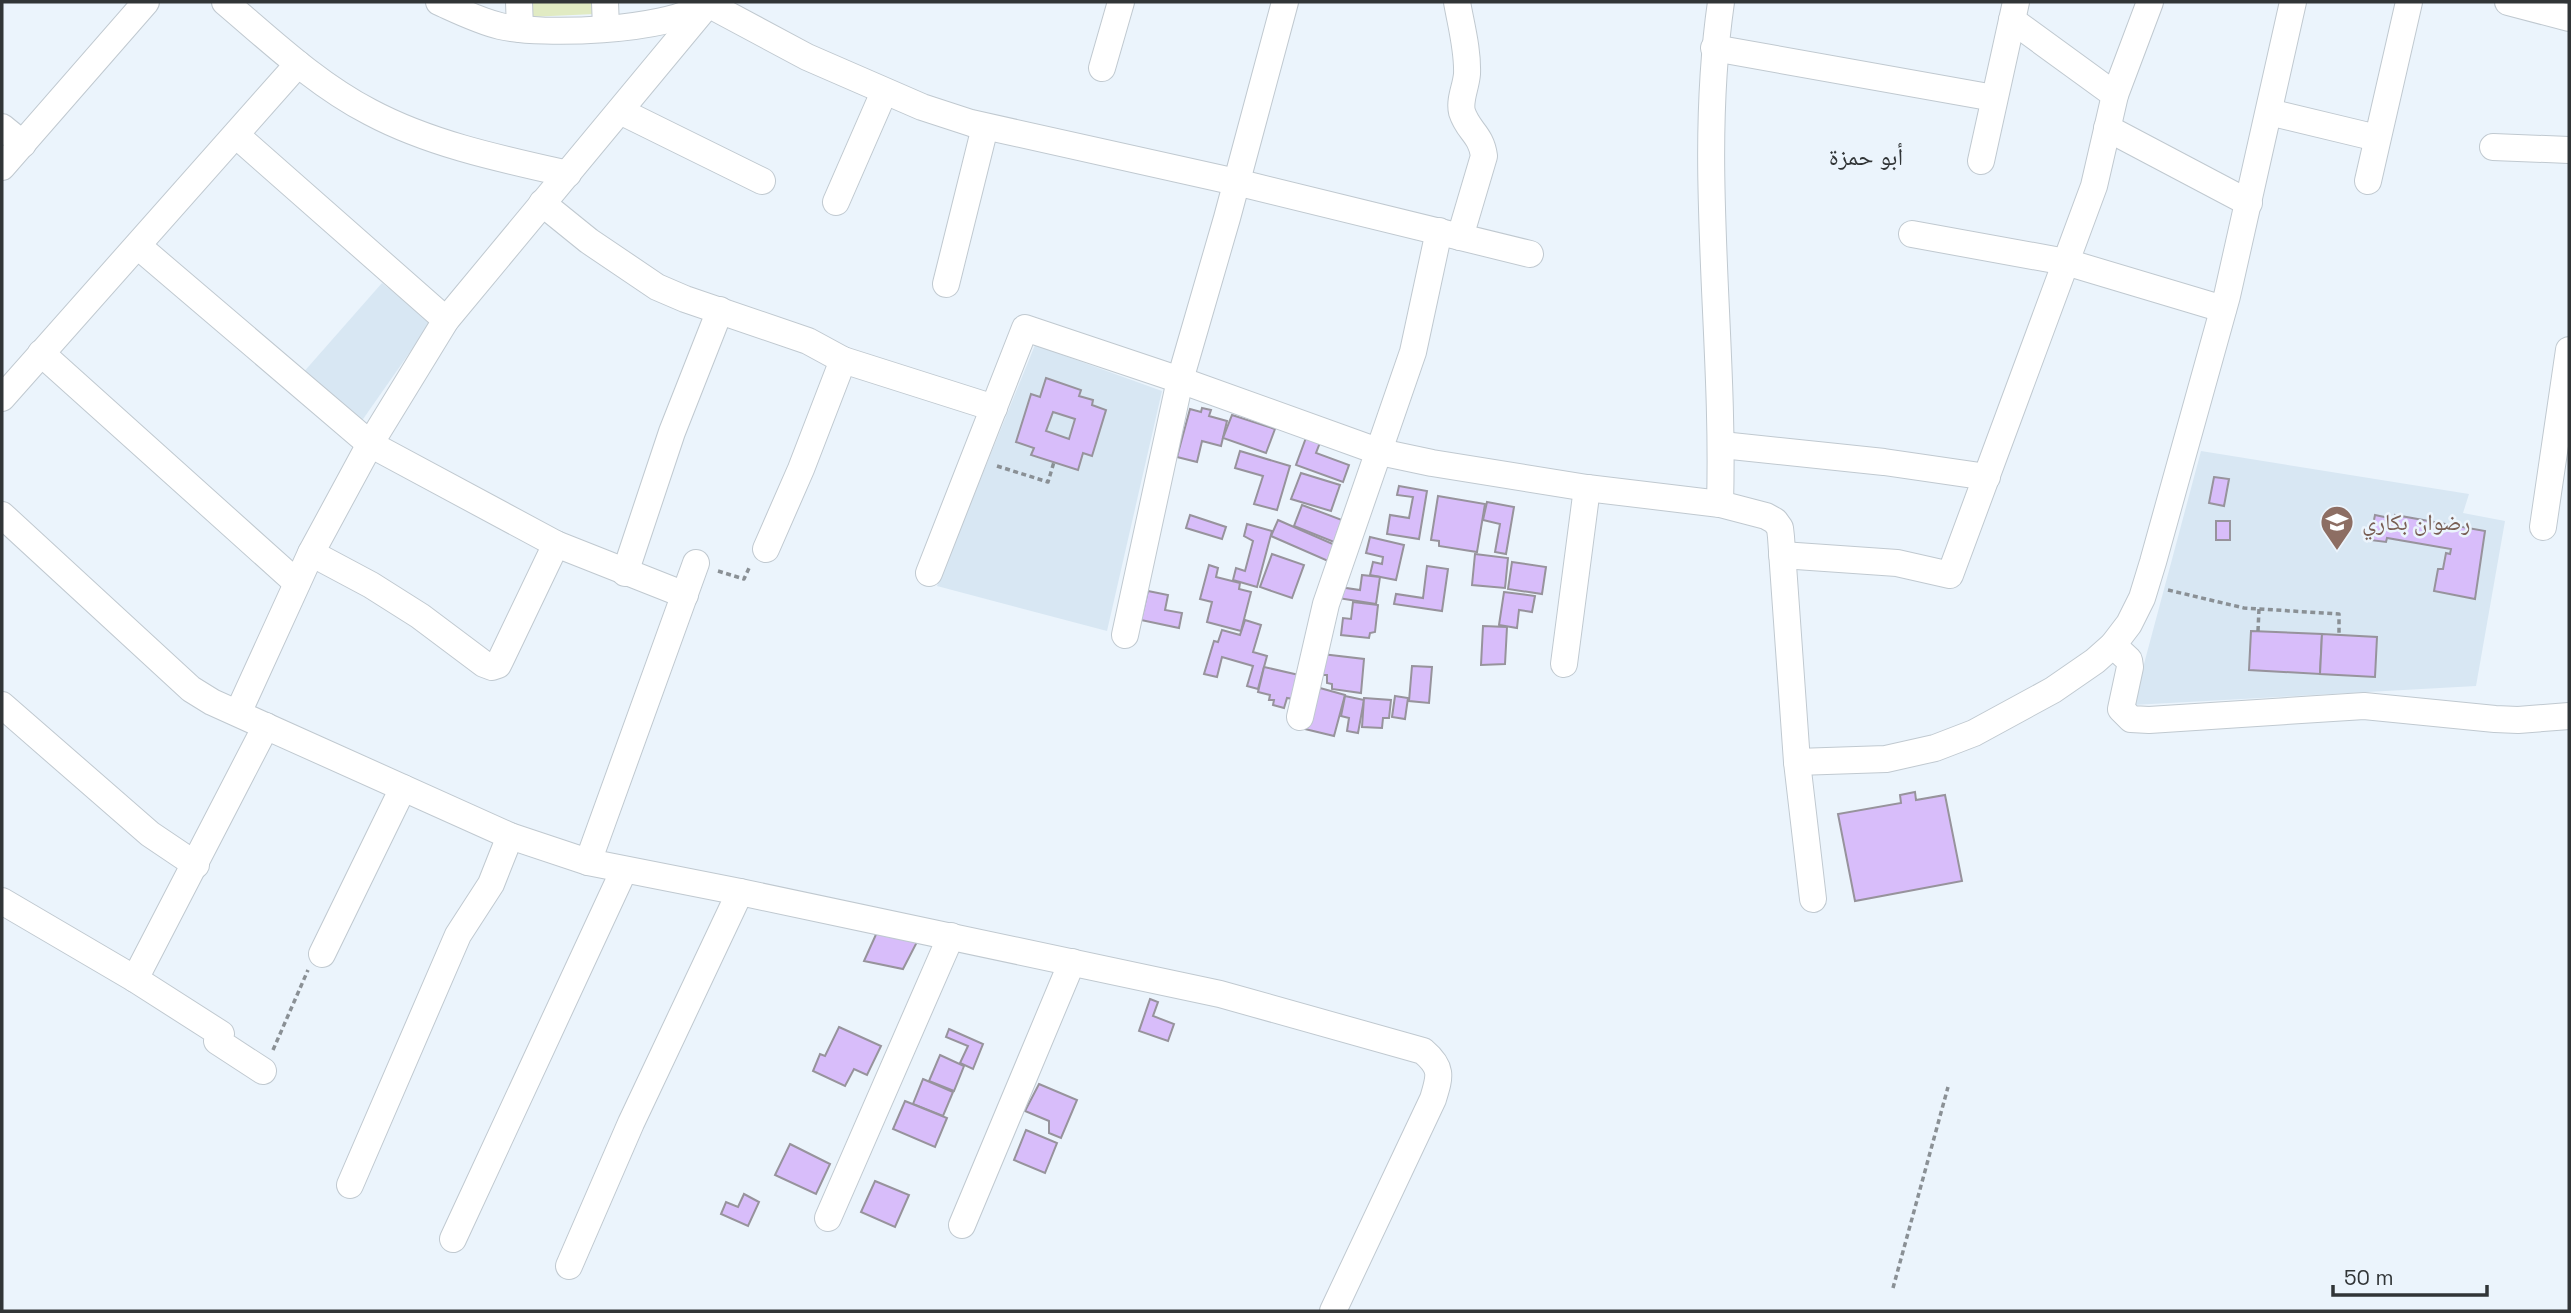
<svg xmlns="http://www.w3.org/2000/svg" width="2571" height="1313" font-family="'Space Grotesk','Noto Naskh Arabic',sans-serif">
<rect width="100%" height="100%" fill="#ebf4fc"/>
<g fill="#d8e7f3">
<polygon points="382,283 431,322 361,422 302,374"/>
<polygon points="1035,345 1162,391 1107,631 937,586"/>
<polygon points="2201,451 2469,494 2463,513 2505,521 2476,686 2133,705"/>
</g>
<polygon fill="#e1ebc3" points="528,2 594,2 595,14 529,17"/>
<g fill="#d8bdfa" stroke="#97939c" stroke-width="2" fill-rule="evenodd">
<path d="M1046 378 1081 390 1079 396 1093 400 1092 405 1106 410 1092 456 1083 453 1078 470 1031 455 1034 448 1016 442 1031 394 1040 397ZM1053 412 1075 419 1069 439 1046 431Z"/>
<polygon points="1202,408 1211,410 1209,416 1227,421 1221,446 1202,441 1197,462 1177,457 1190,409 1201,412"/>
<polygon points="1232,415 1275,429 1266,453 1223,438"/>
<polygon points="1307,435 1321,440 1316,453 1349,465 1343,482 1296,465"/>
<polygon points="1240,451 1290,466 1277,510 1254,504 1263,476 1235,468"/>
<polygon points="1301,473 1340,485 1331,511 1291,499"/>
<polygon points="2214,477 2229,479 2224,506 2209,503"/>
<polygon points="1399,486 1427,491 1419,539 1387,534 1390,515 1409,518 1413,497 1397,495"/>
<polygon points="1438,496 1485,504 1477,552 1439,546 1439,541 1431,540"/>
<polygon points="1487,502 1514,507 1506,554 1495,552 1500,524 1483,520"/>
<polygon points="1302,505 1342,520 1334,542 1294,526"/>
<polygon points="1190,515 1226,527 1222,539 1186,528"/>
<polygon points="2375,515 2394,519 2395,515 2485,531 2475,599 2434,591 2438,569 2443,569 2446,553 2450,554 2451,549 2387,538 2386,542 2370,540"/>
<polygon points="1278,520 1335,545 1328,561 1271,536"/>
<rect x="2216" y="521" width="14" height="19"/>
<polygon points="1247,524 1272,531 1257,587 1233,580 1236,568 1245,571 1253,541 1244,536"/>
<polygon points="1370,537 1404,545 1396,580 1370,575 1373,562 1382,564 1383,557 1366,553"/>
<polygon points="1272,554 1304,565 1292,598 1260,587"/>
<polygon points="1475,554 1508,558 1505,588 1472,585"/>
<polygon points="1512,562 1546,567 1542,594 1508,589"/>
<polygon points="1209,565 1218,568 1216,577 1240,583 1239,589 1251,592 1241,631 1207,622 1212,602 1200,599"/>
<polygon points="1427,566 1448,569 1442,611 1394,604 1396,594 1423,598"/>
<polygon points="1362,575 1380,577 1376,604 1338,598 1339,587 1360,590"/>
<polygon points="1148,591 1168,595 1165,610 1182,613 1179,628 1141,620"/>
<polygon points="1504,592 1535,596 1532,612 1519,610 1517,628 1499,625"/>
<polygon points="1353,602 1378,605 1375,632 1370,633 1369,638 1341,635 1343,618 1351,619"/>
<polygon points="1245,620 1261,625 1253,652 1267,656 1258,689 1247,686 1253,666 1222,657 1217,677 1204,674 1214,641 1218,642 1222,630 1240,635"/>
<polygon points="1483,626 1507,627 1505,664 1481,665"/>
<polygon points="2251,631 2322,634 2320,674 2249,670"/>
<polygon points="2322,634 2377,637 2375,677 2320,674"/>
<polygon points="1322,654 1364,659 1361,693 1332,689 1332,684 1327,683 1327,675 1320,675"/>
<polygon points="1412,666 1432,667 1429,703 1409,701"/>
<polygon points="1264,667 1299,675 1293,699 1287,698 1284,708 1273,705 1274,700 1269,700 1270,695 1258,692"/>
<polygon points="1320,688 1345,695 1334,736 1305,729"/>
<polygon points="1345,696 1364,700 1358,733 1347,731 1349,718 1341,716"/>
<polygon points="1395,696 1408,698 1405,719 1392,717"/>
<polygon points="1364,698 1391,700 1389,718 1383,718 1382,728 1362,727"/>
<polygon points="1915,792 1916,800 1945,795 1962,881 1855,901 1838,814 1901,803 1900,795"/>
<polygon points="878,930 918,940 903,969 864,961"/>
<polygon points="1150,999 1158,1002 1153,1016 1174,1024 1168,1041 1139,1031"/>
<polygon points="839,1027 881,1046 867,1075 854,1069 845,1086 813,1071 820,1054 825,1056"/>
<polygon points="949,1029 983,1044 973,1069 960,1063 968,1046 946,1037"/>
<polygon points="940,1055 964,1066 954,1091 929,1081"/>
<polygon points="923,1079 953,1092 943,1116 913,1104"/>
<polygon points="1039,1084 1077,1100 1061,1138 1049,1133 1049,1121 1025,1111"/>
<polygon points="905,1101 947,1118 935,1147 893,1129"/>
<polygon points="1026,1130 1057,1143 1045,1173 1014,1160"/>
<polygon points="790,1144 830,1164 816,1194 775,1175"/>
<polygon points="875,1181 909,1195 895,1227 861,1212"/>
<polygon points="744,1194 759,1202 748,1226 721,1214 726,1202 738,1207"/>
</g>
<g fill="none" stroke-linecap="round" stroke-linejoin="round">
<defs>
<g id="minor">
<path d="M225 2C271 41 316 84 370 112 430 144 501 159 568 174"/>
<path d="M439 2C459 11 479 21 500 26 545 36 662 31 702 7"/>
<polyline points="519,2 520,29"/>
<polyline points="605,2 606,28"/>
<path d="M1457 2C1461 25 1468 50 1467 74 1466 87 1459 100 1462 112 1468 131 1481 134 1484 156L1460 237"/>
<polyline points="2508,2 2569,18"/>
<polyline points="2012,20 2115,95"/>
<polyline points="1714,48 1994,98"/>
<polyline points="1102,68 1121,2"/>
<polyline points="620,111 762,181"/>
<polyline points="2269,112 2377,138"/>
<polyline points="2,127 23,144"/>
<polyline points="2107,128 2249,203"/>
<polyline points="236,135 446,320"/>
<polyline points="2493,147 2569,150"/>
<polyline points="1981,161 2016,2"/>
<polyline points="2,167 146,2"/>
<polyline points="2368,181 2409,2"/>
<polyline points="836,202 884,92"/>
<polyline points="542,203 589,241 657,287 685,299 808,341 843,360 994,408"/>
<polyline points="1912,234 2066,262 2223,309"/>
<polyline points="138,246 370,444 556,544 685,595"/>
<polyline points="946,284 985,127"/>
<polyline points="41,353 297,583"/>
<polyline points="2,398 298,64"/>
<polyline points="1722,445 1884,462 1987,477"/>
<path d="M1720 504C1725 336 1697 168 1721 2"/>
<path d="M2 515 191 689 212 702 510 836 588 862 740 892 1220 994 1423 1051C1443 1068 1440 1076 1433 1099L1333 1311"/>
<polyline points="2543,527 2569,350"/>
<polyline points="766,549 801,469 843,360"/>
<polyline points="311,553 371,585 420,616 484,664 492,667 498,665 501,659 556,544"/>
<polyline points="1782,555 1897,563 1950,575 2094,186 2115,95 2150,2"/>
<polyline points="625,573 672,432 720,310"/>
<polyline points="929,573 1025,328 1180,380 1380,452 1432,463 1587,488 1720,504 1766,516 1775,521 1780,528 1781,537 1797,762 1813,899"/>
<polyline points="1125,635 1180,380 1227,218 1285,2"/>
<polyline points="2113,645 2129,660 2130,667 2121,709 2131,719 2149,720 2364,706 2495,719 2518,720 2569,716"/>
<polyline points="1564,664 1587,488"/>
<polyline points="2,705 150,834 196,865"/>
<polyline points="238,713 311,553 370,444 446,320 708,4 807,57 922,107 971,123 1236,182 1530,254"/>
<polyline points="1300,717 1326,604 1413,352 1439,231"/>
<polyline points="1797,762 1886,759 1935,748 1974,733 2053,690 2095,661 2113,645 2129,624 2142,598 2153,562 2227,296 2293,2"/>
<polyline points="588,862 696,563"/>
<polyline points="2,901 135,979 221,1034 217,1041 263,1071"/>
<polyline points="322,954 403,788"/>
<polyline points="135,979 266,726"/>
<polyline points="350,1185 458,935 491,884 510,836"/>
<polyline points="828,1218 951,936"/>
<polyline points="962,1225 1072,962"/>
<polyline points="453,1239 624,870"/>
<polyline points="569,1266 631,1123 740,892"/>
</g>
</defs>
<use href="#minor" stroke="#c0c9d0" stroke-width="28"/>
<g stroke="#8a9095" stroke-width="3.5" stroke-dasharray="5 3.5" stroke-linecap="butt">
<polyline points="997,466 1048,482 1054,462"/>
<polyline points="718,571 744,579 750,566"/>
<polyline points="2168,590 2244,608 2339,614 2339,635"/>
<polyline points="2258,631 2259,609"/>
<polyline points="273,1050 308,970"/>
<polyline points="1893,1288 1948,1087"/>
</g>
<use href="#minor" stroke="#fff" stroke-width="26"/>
</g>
<defs>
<symbol id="school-pin" viewBox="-11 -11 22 30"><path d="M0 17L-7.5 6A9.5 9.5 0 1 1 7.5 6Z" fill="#8d6e63" stroke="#ebf4fc"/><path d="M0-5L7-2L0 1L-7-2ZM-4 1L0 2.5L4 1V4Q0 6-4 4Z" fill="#fff"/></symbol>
</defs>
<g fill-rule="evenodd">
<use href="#school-pin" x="2318" y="503" width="38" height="52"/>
</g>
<g text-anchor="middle" stroke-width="5" stroke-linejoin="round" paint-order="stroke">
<g font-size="23" fill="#785e54" stroke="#ebf4fc" text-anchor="start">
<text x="2362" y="530">رضوان بكاري</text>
</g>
<g font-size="24" fill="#313537" stroke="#ebf4fc">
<text x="1866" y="165">أبو حمزة</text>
</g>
</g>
<rect width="2571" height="1313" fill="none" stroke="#313537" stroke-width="7"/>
<path d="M2333 1285v10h154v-10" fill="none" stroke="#313537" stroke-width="3.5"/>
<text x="2344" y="1285" font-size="21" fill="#313537" stroke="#ebf4fc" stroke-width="5" paint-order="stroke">50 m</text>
</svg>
